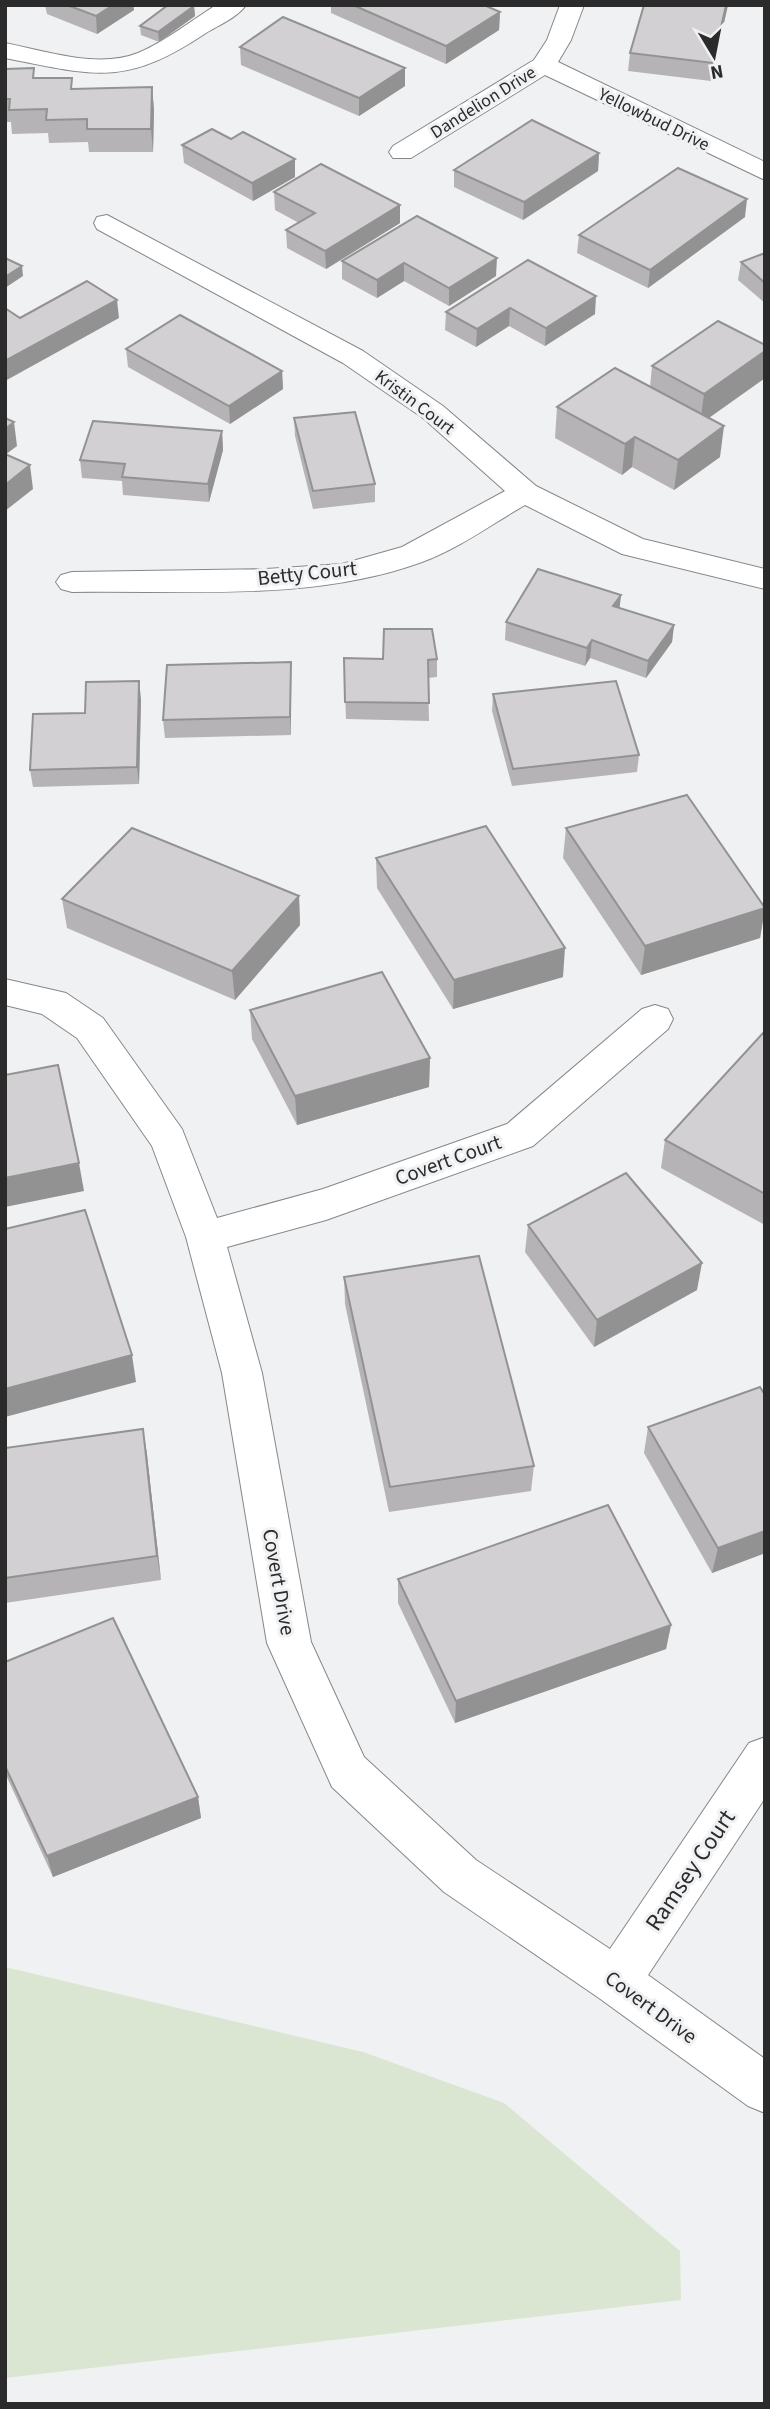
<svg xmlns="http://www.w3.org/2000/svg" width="770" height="2409" font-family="'Source Sans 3',sans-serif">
<rect width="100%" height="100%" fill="#f0f1f3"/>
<polygon fill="#dbe6d2" points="5,1967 363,2052 504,2103 680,2251 681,2300 5,2378"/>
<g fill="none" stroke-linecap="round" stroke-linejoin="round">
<defs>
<g id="street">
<path d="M216 5H246C238 17 219 25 206 33 125 87 96 76 5 58V43C46 51 98 69 138 53 166 41 191 21 216 5Z"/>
<polygon points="560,5 584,5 571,40 558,62 765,162 765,180 545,75 411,158 393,158 389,152 393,146 534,60 547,40"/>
<path d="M107 215 363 351 443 406 536 486 643 539 765 569V589L622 554 525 505C492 524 458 549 422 562 312 602 188 590 72 592L61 589 56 582 61 575 72 572 266 569 342 564 402 547 505 491 423 418 343 363 97 229 94 223 97 217Z"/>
<polygon points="5,979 66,993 103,1018 182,1129 217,1218 323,1189 507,1124 642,1009 655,1005 668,1009 673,1019 668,1029 533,1146 326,1220 227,1247 262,1373 311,1642 364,1757 476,1860 610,1949 749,1743 765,1737 765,1798 648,1975 765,2059 765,2113 748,2106 599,1998 444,1892 332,1787 267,1643 222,1373 186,1237 152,1146 77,1038 42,1014 5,1005"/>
</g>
</defs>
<use href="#street" stroke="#86878a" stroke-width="2"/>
<use href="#street" fill="#fff" fill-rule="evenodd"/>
</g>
<g fill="#b5b3b5">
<polygon points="45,5 133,5 134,10 97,34 47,14"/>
<polygon points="331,5 484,5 500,12 499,30 446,64 331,13"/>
<polygon points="728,5 711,81 628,71 630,53"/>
<polygon points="194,6 195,16 159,42 141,35 140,26"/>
<polygon points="240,47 405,68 405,86 359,116 241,65"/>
<polygon points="5,69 73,89 152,87 154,110 153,152 89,152 88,142 49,143 48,133 12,134 11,122 5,122"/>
<polygon points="182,145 295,177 253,201 184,163"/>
<polygon points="599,153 598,171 523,220 454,187 454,170"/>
<polygon points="274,192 400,223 326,269 287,248 286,230 299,223 275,210"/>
<polygon points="417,216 496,276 449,306 404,281 377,298 342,279 342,261"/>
<polygon points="745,217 648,288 577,253 579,235"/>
<polygon points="765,253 765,303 738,280 741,262"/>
<polygon points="528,260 595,314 545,346 509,326 476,347 445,330 446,312"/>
<polygon points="765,345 765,378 709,418 720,457 674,490 632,467 622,475 555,438 557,407 650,387 652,366"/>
<polygon points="126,349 282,371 283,389 230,424 128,367"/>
<polygon points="294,418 375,484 375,502 313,509 295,436"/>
<polygon points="222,431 223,450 209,502 123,495 122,481 82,478 80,460"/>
<polygon points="621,595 619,608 674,625 672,642 646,678 590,658 585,666 505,640 506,622"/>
<polygon points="344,658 383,659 437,659 437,677 428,678 429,721 346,719"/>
<polygon points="291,662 291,735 165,738 163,720"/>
<polygon points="493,694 639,755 637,772 512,786 492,711"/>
<polygon points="141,699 139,784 33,787 30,770 85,713"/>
<polygon points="566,828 765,908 760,938 641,975 563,858"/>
<polygon points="376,858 563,977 453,1009 377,888"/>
<polygon points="299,896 300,925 235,1000 67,928 62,899"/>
<polygon points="250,1010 430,1058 429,1087 297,1125 252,1039"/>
<polygon points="765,1031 765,1225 661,1168 665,1140"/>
<polygon points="528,1225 697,1290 594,1347 525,1252"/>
<polygon points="344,1277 534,1466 531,1491 389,1512 345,1304"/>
<polygon points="765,1395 765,1553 712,1573 644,1453 648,1427"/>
<polygon points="143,1429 147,1455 161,1580 5,1603 5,1448"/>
<polygon points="398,1579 671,1625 666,1649 455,1723 398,1603"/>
<polygon points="5,1662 198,1797 201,1818 53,1877 5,1773"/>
</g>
<g fill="#939293">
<polygon points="113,5 133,5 134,10 97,34 96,16"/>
<polygon points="726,5 728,5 711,81 713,63"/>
<polygon points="194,6 195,16 159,42 158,32"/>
<polygon points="500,12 499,30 446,64 446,46"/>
<polygon points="405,68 405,86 359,116 359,98"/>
<polygon points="152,87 154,110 153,152 151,129"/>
<polygon points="599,153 598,171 523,220 524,202"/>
<polygon points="295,159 295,177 253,201 252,183"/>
<polygon points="747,199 745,217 648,288 650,270"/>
<polygon points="400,205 400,223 326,269 325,251"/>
<polygon points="497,258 496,276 449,306 449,288"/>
<polygon points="404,263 404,281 377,298 377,280"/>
<polygon points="22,266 23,276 5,288 5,277"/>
<polygon points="596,296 595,314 545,346 546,328"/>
<polygon points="117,300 119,318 5,381 5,361"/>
<polygon points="510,308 509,326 476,347 477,329"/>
<polygon points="765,351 765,378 700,424 704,394"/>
<polygon points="282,371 283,389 230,424 229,406"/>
<polygon points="14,422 17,446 5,455 5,429"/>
<polygon points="724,426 720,457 674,490 678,460"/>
<polygon points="222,431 223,450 209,502 208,484"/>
<polygon points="635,437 632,467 622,475 625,444"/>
<polygon points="30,465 33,489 5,511 5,485"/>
<polygon points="621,595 619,613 613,606"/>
<polygon points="674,625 672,642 646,678 648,661"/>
<polygon points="592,640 590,658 585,666 587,648"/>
<polygon points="291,662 291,735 290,717"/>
<polygon points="139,681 141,699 139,784 137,767"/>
<polygon points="299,896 300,925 235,1000 232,971"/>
<polygon points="765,908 760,938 641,975 645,946"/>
<polygon points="565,948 563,977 453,1009 454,980"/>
<polygon points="430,1058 429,1087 297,1125 295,1096"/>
<polygon points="79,1163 84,1191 5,1207 5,1178"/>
<polygon points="702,1263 697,1290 594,1347 597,1320"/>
<polygon points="132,1355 136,1382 5,1417 5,1389"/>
<polygon points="143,1429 147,1455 161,1580 157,1556"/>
<polygon points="765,1531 765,1553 712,1573 718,1548"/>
<polygon points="671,1625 666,1649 455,1723 456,1701"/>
<polygon points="198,1797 201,1818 53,1877 47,1856"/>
</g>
<g fill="#d2d0d2" stroke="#939293" stroke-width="2">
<polygon points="67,5 113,5 96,16"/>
<polygon points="168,5 194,6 158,32 140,26"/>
<polygon points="353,5 484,5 500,12 446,46"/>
<polygon points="644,5 726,5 713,63 630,53"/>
<polygon points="283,17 405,68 359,98 240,47"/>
<polygon points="34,68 33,78 72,78 71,89 152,87 151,129 87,129 87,119 46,120 47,109 9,110 10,99 5,99 5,69"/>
<polygon points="532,120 599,153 524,202 454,170"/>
<polygon points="212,129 231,139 243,132 295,159 252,183 182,145"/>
<polygon points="321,164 400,205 325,251 286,230 315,213 274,192"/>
<polygon points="678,168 747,199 650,270 579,235"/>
<polygon points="417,216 497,258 449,288 404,263 377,280 342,261"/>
<polygon points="765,253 765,283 741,262"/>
<polygon points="5,258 22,266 5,277"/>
<polygon points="528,260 596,296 546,328 510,308 477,329 446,312"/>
<polygon points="87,281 117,300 5,361 5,308 20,318"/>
<polygon points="180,315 282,371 229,406 126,349"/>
<polygon points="718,321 765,345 765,351 704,394 652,366"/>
<polygon points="615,368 724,426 678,460 635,437 625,444 557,407"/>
<polygon points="355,412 375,484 313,491 294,418"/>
<polygon points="5,418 14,422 5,429"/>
<polygon points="93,421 222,431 208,484 122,477 125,464 80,460"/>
<polygon points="5,454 30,465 5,485"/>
<polygon points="538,569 621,595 613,606 674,625 648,661 592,640 587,648 506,622"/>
<polygon points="384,629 432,629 437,659 428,660 429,703 345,702 344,658 383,659"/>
<polygon points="291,662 290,717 163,720 167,665"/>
<polygon points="139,681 137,767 30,770 33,714 85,713 86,682"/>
<polygon points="616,681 639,755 513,769 493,694"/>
<polygon points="687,795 765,908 645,946 566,828"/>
<polygon points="486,826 565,948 454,980 376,858"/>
<polygon points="132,828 299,896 232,971 62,899"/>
<polygon points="382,972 430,1058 295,1096 250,1010"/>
<polygon points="765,1031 765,1194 665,1140"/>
<polygon points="58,1065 79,1163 5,1178 5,1075"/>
<polygon points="626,1173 702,1263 597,1320 528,1225"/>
<polygon points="85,1210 132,1355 5,1389 5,1229"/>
<polygon points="479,1256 534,1466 390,1487 344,1277"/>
<polygon points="760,1387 765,1395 765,1531 718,1548 648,1427"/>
<polygon points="143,1429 157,1556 5,1578 5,1448"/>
<polygon points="608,1505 671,1625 456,1701 398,1579"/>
<polygon points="113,1618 198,1797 47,1856 5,1766 5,1662"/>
</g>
<g text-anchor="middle" stroke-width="6" stroke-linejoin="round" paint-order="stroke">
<g font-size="18" fill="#2b2b2c" stroke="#f0f1f3">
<text transform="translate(483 102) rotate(-32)" y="6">Dandelion Drive</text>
<text transform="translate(654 119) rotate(26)" y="6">Yellowbud Drive</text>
<text transform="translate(415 402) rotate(37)" y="6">Kristin Court</text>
</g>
<g font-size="21" fill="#2b2b2c" stroke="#f0f1f3">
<text transform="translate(307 573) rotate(-6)" y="7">Betty Court</text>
<text transform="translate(448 1160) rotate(-20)" y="7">Covert Court</text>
<text transform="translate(279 1582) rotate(80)" y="7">Covert Drive</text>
<text transform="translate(651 2007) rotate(36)" y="7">Covert Drive</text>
</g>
<g font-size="24" fill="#2b2b2c" stroke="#f0f1f3">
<text transform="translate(690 1870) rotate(-56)" y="8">Ramsey Court</text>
</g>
</g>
<rect width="770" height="2409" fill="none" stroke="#2b2b2c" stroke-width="14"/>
<g transform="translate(714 56) rotate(170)" stroke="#f0f1f3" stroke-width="5" paint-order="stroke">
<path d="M0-5L12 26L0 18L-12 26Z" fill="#2b2b2c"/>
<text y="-10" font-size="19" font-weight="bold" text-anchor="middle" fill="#2b2b2c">N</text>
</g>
</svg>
